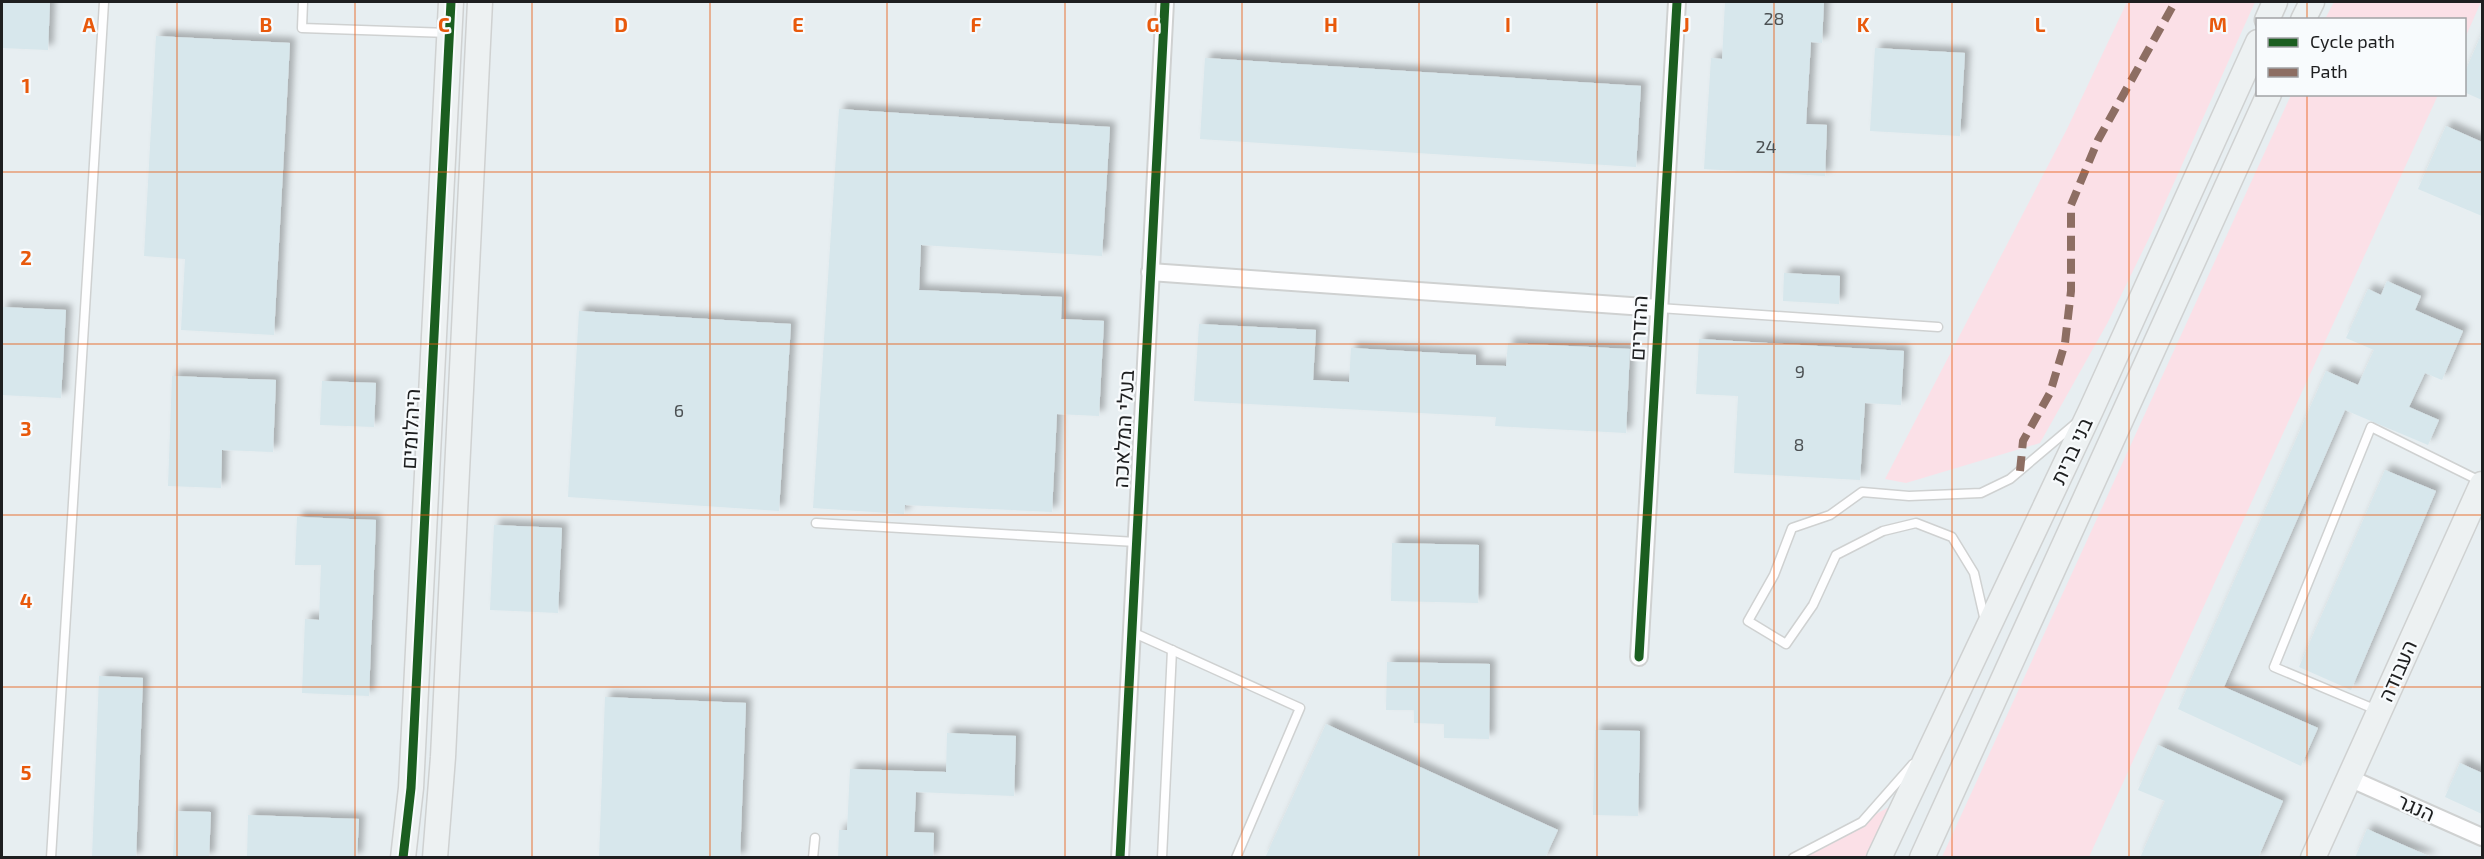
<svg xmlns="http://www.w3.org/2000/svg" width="2484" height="859" font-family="'Exo 2',Heebo,sans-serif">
<defs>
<filter id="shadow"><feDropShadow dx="5.5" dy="-5.5" stdDeviation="3" flood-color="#0004"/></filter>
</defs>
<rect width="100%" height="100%" fill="#f9fbfc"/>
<path fill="#e7eef1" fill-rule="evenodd" d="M2 2H2482V857L2 858ZM2258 20H2464V94H2258Z"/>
<g fill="#fbe0e7">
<polygon points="2127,2 2255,2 2151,234 2108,322 2040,443 1906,483 1885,479 2067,129"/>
<polygon points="2334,2 2481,2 2465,38 2464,20 2325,19"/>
<polygon points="2291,95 2438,95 2089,857 1942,857"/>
<polygon points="1908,797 1880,857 1793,858"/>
</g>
<g fill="#d7e7ec" filter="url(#shadow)">
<polygon points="2,2 50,2 48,50 2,48"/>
<polygon points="1725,2 1824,2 1822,43 1811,42 1806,124 1827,125 1825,176 1704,169 1711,58 1722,59"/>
<polygon points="2482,33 2482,100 2464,92 2464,74"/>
<polygon points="156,36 290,43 274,335 181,330 185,259 144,256"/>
<polygon points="1875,48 1965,53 1960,136 1870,131"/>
<polygon points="1205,58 1641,86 1636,167 1200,139"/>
<polygon points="839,109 1110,127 1102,256 921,245 919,290 1062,297 1061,319 1104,321 1099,416 1057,414 1052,512 905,505 904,514 813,508"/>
<polygon points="2446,126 2482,142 2482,216 2418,189"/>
<polygon points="1784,273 1840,276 1839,304 1783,301"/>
<polygon points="2387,281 2421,296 2415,310 2463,331 2442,380 2425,373 2409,407 2439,420 2428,445 2345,410 2224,687 2318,728 2301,766 2178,709 2326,371 2358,385 2374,350 2346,338 2368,289 2381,295"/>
<polygon points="2,307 66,310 61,398 2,395"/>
<polygon points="579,311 791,324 779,511 568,497"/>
<polygon points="1199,324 1316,330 1313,380 1349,382 1351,348 1476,355 1476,365 1506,366 1508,343 1630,349 1626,433 1495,426 1496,417 1194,401"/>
<polygon points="1699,339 1904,351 1901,405 1865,403 1860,480 1734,473 1738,396 1696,394"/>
<polygon points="172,376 276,380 273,452 222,450 221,488 168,486"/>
<polygon points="322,381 376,383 374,427 320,425"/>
<polygon points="2385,470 2436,491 2351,690 2299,667"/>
<polygon points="297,517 376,520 369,696 302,693 305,619 319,620 321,565 295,565"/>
<polygon points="494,525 562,528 558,613 490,610"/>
<polygon points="1392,543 1479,545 1478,603 1391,601"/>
<polygon points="1387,662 1490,664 1489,739 1444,738 1444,724 1414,723 1414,710 1386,710"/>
<polygon points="99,676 143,678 136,858 92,858"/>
<polygon points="605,697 746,703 740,858 599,858"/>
<polygon points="1326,724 1558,830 1545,858 1265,858"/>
<polygon points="1595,730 1640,731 1638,816 1593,815"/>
<polygon points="947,733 1016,736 1014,796 916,792 914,832 934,833 933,858 838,858 839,830 847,830 850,769 946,772"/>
<polygon points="2158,745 2283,801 2258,858 2140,858 2165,801 2138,790"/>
<polygon points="2460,763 2482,773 2482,814 2445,797"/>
<polygon points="175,811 211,812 209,858 173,858"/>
<polygon points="248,815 359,819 357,858 247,858"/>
<polygon points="2367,829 2433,858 2355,858"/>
</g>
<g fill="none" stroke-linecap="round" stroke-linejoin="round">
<defs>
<g id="lane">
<polyline points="303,2 302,28 449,33"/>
<polyline points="1659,308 1938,327"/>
<polyline points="816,523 1136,542"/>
<polyline points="1985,621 1974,573 1952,537 1916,523 1883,531 1836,555 1813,605 1786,644 1748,621 1774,575 1792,528 1830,515 1862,492 1909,496 1981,493 2010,479 2075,424"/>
<polyline points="1132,632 1300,708 1236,858"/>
<polyline points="2379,711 2274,667 2371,427 2482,482"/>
<polyline points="51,858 104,2"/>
<polyline points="813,858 815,838"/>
<polyline points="1162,858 1172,650"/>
<polyline points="1793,858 1862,822 1913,764"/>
</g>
<g id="street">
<polyline points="1150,272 1659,308"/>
<polyline points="1639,657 1677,2"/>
<polyline points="2349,778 2482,837"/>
<polyline points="1120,858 1165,2"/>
</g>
<g id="secondary">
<polyline points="2267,20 2275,2"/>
<polyline points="2303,20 2312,2"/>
<polyline points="403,858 411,788 451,2"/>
<polyline points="435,858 443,757 480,2"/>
<polyline points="1879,858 2091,410 2258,42"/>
<polyline points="1922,858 2269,94"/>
<polyline points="2313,858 2482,484"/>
</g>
</defs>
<use href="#lane" stroke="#cfd1d1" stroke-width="11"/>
<use href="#street" stroke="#cfd1d1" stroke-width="20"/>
<use href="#secondary" stroke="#cfd1d1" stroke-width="27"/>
<use href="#lane" stroke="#fefeff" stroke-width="8"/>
<use href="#street" stroke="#fefeff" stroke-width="16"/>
<use href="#secondary" stroke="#edf1f2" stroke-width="24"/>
<polyline stroke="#8d6e63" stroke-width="8" stroke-dasharray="15 8" stroke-linecap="butt" points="2020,471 2023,441 2050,393 2065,343 2071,291 2071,205 2098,140 2175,2"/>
<defs>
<g id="cycleway">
<polyline points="1639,657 1677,2"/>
<polyline points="403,858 411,788 451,2"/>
<polyline points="1120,858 1165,2"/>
</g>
</defs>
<use href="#cycleway" stroke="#f8fbfd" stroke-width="13"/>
<use href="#cycleway" stroke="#1b5e20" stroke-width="9"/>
</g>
<path fill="none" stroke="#e8590c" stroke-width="1.5" stroke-opacity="0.55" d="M177 2V858M355 2V858M532 2V858M710 2V858M887 2V858M1065 2V858M1242 2V858M1419 2V858M1597 2V858M1774 2V858M1952 2V858M2129 2V858M2307 2V20M2307 94V858M2 172H2482M2 344H2482M2 515H2482M2 687H2482"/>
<g text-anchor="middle" stroke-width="4.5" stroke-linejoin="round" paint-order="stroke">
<g font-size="18" fill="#4c5153">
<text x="1774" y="25">28</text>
<text x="1766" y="153">24</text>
<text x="1800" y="378">9</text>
<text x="679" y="417">6</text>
<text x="1799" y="451">8</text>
</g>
<g font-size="21" fill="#1e1f20" stroke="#f8fbfd">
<text transform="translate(1639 328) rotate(-87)" y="7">ההדרים</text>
<text transform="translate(411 429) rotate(-87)" y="7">היהלומים</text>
<text transform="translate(1124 429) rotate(-87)" y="7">בעלי המלאכה</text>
<text transform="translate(2072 451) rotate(-65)" y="7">בני ברית</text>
<text transform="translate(2398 671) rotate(-66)" y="7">העבודה</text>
<text transform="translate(2416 808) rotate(24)" y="7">הנגר</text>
</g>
</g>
<g font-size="20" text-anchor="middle" font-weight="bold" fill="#e8590c" stroke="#f8fbfd" stroke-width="4.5" stroke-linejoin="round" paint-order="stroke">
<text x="89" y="32">A</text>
<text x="266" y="32">B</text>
<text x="444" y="32">C</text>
<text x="621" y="32">D</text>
<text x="798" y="32">E</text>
<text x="976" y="32">F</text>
<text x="1153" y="32">G</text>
<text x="1331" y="32">H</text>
<text x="1508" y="32">I</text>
<text x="1686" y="32">J</text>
<text x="1863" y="32">K</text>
<text x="2040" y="32">L</text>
<text x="2218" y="32">M</text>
<text x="26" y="93">1</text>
<text x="26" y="265">2</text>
<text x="26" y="436">3</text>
<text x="26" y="608">4</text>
<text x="26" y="780">5</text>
</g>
<rect width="2484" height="859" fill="none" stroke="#1e1f20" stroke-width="6"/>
<rect x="2256" y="18" width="210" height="78" fill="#f8fbfd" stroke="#a1a3a5" stroke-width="1.5"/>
<rect x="2268" y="38" width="30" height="9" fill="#1b5e20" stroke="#a1a3a5" stroke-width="1.5"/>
<text x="2310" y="48" font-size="18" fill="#1e1f20">Cycle path</text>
<rect x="2268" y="68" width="30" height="9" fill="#8d6e63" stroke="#a1a3a5" stroke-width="1.5"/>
<text x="2310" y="78" font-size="18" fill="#1e1f20">Path</text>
</svg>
